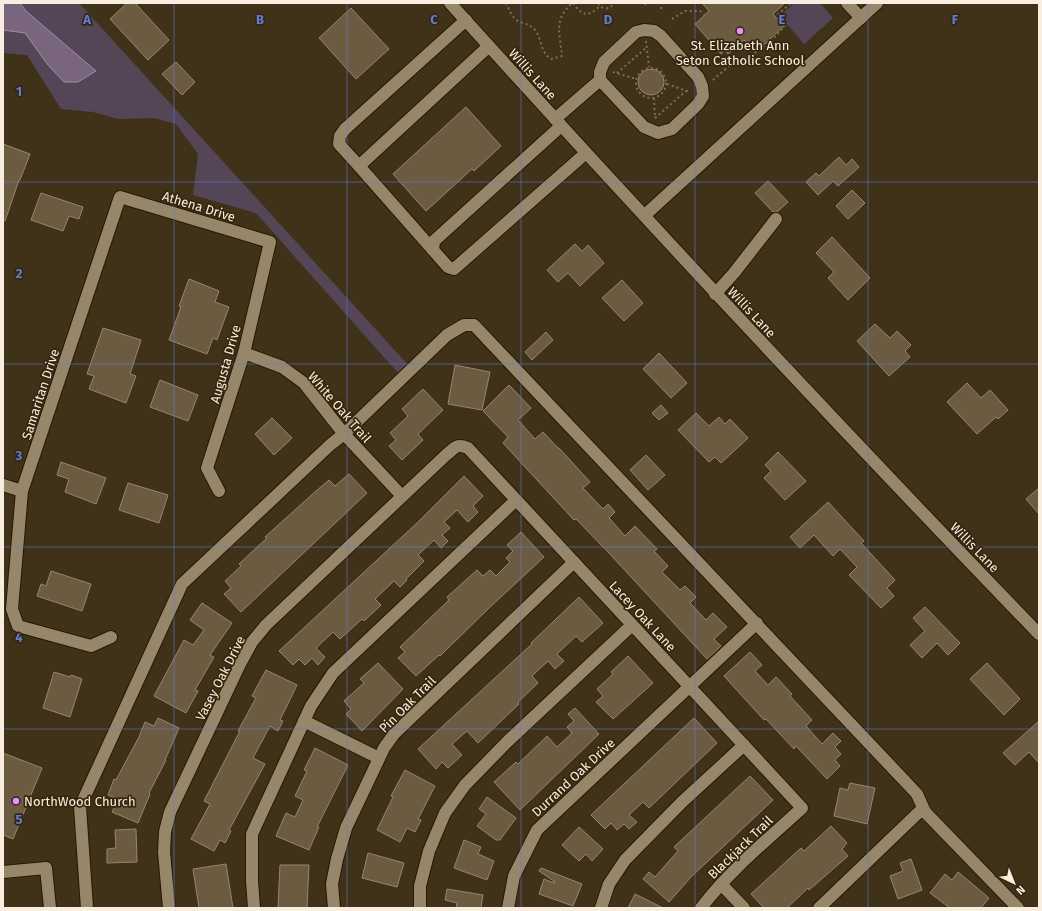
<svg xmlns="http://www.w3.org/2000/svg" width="1042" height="911" font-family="'Fira Sans',sans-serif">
<rect width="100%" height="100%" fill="#403219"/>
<g fill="#544657">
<polygon points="3,3 79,3 410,367 398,373 256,213 193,195 198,154 176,124 154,118 118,119 93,112 61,109 27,55 3,53"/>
<polygon points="794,3 820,3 833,18 804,44 780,16"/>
</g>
<polygon fill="#79667e" stroke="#9f8f9b" points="3,3 20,3 26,11 96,71 78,82 64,82 48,65 25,33 3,30"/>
<g fill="#6b5b41" stroke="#96866a">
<polygon points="127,3 135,3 169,40 148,60 110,19"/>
<polygon points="702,3 785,3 773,14 784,26 756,52 744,40 728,54 725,50 721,54 695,24 709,11"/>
<polygon points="351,8 389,49 356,79 319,38"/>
<polygon points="176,62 195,82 182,95 162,74"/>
<circle cx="651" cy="82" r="13"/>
<polygon points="466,107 501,146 474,171 472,169 426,211 393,174"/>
<polygon points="3,144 30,154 20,180 19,180 5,221 3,221"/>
<polygon points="839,157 846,165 852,159 859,167 838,186 833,181 818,195 806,182 816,173 819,176"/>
<polygon points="768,181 788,202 777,212 773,212 755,193"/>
<polygon points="852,190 865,203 848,219 836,206"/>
<polygon points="41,193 83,207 79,219 69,216 63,231 31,220"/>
<polygon points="832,237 870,278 848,300 828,278 834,272 816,253"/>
<polygon points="575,244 582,251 588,245 604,263 580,286 568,273 558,282 547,270"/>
<polygon points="189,279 219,291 215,302 229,307 217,340 213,338 207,354 169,340 181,307 179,306"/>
<polygon points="622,280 643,303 624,321 602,298"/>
<polygon points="875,324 890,338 897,331 911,345 905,351 910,357 889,376 857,341"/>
<polygon points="103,328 141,340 130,374 136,376 126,403 89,389 94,376 87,374"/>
<polygon points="546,332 553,340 532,360 525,352"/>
<polygon points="659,353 687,383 671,398 643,369"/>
<polygon points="455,365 490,372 482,410 448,404"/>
<polygon points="160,380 198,395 188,421 150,407"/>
<polygon points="967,383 981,398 990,390 1008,410 998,419 996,417 977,434 947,402"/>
<polygon points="509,385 531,408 518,420 535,439 543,432 558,448 559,448 590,482 583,488 603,509 608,504 615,512 609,518 625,536 635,526 657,549 654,551 668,566 662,572 680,590 685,586 696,597 690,603 706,620 713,613 727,627 714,639 721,646 707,659 608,552 576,519 574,520 503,443 508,437 483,411"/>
<polygon points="423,389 443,410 418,434 423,440 402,460 389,446 396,440 390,433 408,416 402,409"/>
<polygon points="661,405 668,413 659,420 652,413"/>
<polygon points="696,413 709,426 719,417 725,424 730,419 748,438 721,463 715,457 709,462 678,430"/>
<polygon points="272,418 292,438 274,455 255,434"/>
<polygon points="778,452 806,481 785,500 764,478 771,471 765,465"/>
<polygon points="646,455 665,475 648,490 630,470"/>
<polygon points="61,462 106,478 96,504 65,492 69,479 57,475"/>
<polygon points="349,474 367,493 241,612 224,594 231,588 225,581 241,566 239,564 267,538 265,537 316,491 329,480 335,486"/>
<polygon points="464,476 483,496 473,506 478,512 468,522 457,510 444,522 450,528 442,535 448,541 441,548 434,540 418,555 424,561 406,579 407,580 400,587 394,581 375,599 381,605 364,621 362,619 340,639 333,632 316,648 325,657 318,665 312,658 305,665 299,659 293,665 279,651 417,523"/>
<polygon points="128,483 168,495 159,523 119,510"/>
<polygon points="1039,488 1039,514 1026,499"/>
<polygon points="828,502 864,541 861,543 895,580 887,588 894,596 881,608 849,575 857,567 840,549 833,556 814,535 800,548 790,537"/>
<polygon points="521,532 544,557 489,608 440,656 439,655 416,676 398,658 405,652 400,647 449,600 447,597 477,570 483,576 490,570 496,576 510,562 506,558 513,551 507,545"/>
<polygon points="51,571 91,584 82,611 37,596 41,584 46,586"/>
<polygon points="579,597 603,623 582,642 576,636 557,654 564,661 555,669 548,661 532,676 538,683 518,702 519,704 478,743 467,731 452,744 462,755 448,768 442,762 436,769 418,749 532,644 531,643"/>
<polygon points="202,603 232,623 210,655 214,657 195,690 198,691 186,713 154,696 184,640 193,645 204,630 190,620"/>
<polygon points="925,607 960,643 948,655 937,643 922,658 910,645 925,631 913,618"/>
<polygon points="750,652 762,665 755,671 768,685 776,677 792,694 790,696 812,720 806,726 822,744 833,733 841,741 835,747 841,754 835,760 840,766 827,779 796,746 794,749 766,719 764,720 724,676"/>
<polygon points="628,656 653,683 613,719 596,702 603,696 597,689 613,674 611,672"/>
<polygon points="378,663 403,689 362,731 346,714 351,709 344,701 364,683 360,679"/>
<polygon points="987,663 1020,699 1004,715 970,679"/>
<polygon points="266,670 297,685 280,720 283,721 278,731 270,726 253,758 265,764 229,830 231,831 225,843 220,840 214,851 191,839 210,804 204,801 240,731 238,731 256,698 252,696"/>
<polygon points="54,672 70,677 71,675 82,679 70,717 43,708"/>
<polygon points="575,708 599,734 520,810 494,782 516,762 518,764 547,736 557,747 572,733 567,727 574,721 568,714"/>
<polygon points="158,718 179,728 165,760 166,760 149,793 150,794 138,823 112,812 118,799 108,795 114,779 116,780 139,737 145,722 154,726"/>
<polygon points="694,718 717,743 649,808 643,802 629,815 637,822 629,829 624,824 617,830 611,823 605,829 591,815"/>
<polygon points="1039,721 1039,763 1029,752 1015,765 1003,753"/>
<polygon points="315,748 348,765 317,827 319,827 309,850 276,836 286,813 295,817 303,800 295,796 307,771 304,770"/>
<polygon points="3,753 42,768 13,839 3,835"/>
<polygon points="405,770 435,786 418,819 421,820 415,832 407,828 400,842 377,830 393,797 391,796"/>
<polygon points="750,776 773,800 691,877 669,902 643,879 649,872 655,877 678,851 674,847"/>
<polygon points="850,783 875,788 867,824 834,816 840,788 848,790"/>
<polygon points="487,797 516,818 500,840 496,840 477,826 486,814 479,809"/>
<polygon points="831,826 847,843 842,849 848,856 809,890 808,888 787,908 764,908 751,894 801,848 804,851"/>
<polygon points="579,827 603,849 592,861 586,854 579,861 562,845"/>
<polygon points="136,829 137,862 107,863 107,849 116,848 115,830"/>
<polygon points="464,840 481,847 478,854 494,861 487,880 454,868"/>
<polygon points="368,853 404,863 397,887 362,878"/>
<polygon points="911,859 922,890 898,899 890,876 903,871 900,863"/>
<polygon points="226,864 233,908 199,908 193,869"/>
<polygon points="280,865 309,865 307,908 278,908"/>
<polygon points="541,868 582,884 573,906 539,894 544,879 554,883 555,882 539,871"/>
<polygon points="958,872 989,898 981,908 950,908 930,893 945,874 952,880"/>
<polygon points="447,889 483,895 481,908 456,908 457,903 445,900"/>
<polygon points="635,894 663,908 628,908"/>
</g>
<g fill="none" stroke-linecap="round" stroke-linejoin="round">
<defs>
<g id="minor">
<path d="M450 3C643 217 839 427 1039 634"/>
<polyline points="847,3 861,18"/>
<polyline points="466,20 345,129 340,136 339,144 359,166 489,46"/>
<polyline points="555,119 600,80 600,72 604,62 636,32 644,30 654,31 661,36 698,77 702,86 703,96 698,104 672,129 658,133 644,127 600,80"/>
<polyline points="561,126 434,241 433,250 448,267 454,269 586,153"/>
<polyline points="359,166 433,250"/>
<polyline points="645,215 877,3"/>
<polyline points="715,294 734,273 776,219"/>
<polyline points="244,353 282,367 304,383 344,434 402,496"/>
<polyline points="3,485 22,491"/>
<polyline points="111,637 91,646 18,626 12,609 22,491 120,197 270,242 244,353 207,468 219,491"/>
<polyline points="304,721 379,758"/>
<polyline points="3,872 46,868 50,908"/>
<polyline points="721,884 744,908"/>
<polyline points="87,908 80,807 182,584 330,445 344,434 447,335 464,325 474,325 917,794 925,812"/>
<path d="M169 908 164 852 165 832 170 812 240 664 252 642 266 625 446 455C455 448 456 443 468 448L690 687 802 808C767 840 729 871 701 908"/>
<polyline points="254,908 252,881 252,834 311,706 333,673 516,500"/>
<polyline points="334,908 332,884 337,859 346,828 384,748 394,734 574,562"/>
<polyline points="420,908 420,886 429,851 445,813 465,785 509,740 632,625"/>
<polyline points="508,908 514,876 537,830 757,623"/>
<polyline points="601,908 609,884 625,860 682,802 744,745"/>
<polyline points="819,908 919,812 925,812 1018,908"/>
</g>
</defs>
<use href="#minor" stroke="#271902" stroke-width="14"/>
<g stroke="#7c6f5a" stroke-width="2" stroke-dasharray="2 3" stroke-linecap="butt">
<path d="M506 3C509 9 512 18 518 21 524 24 530 24 535 30 542 39 540 52 551 59L562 56C560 32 553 21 572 3"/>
<path d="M573 3C583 17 588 17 600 6"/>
<path d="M598 3C602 10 610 10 614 3"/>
<polyline points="645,3 646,7"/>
<polyline points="661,9 662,3"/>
<polyline points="672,19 685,11 700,11 705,15"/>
<polyline points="646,41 649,67"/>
<circle cx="651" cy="83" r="15"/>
<polyline points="613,72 636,79"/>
<polyline points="617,73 647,47"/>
<polyline points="713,80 729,66 750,56 771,41 785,26 777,15 791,3"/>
<polyline points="667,84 690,92"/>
<polyline points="654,98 655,118"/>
<polyline points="655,118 686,91"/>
</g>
<use href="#minor" stroke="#96866a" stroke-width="12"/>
</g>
<path fill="none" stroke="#5e7eda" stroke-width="1" stroke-opacity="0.55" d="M174 3V908M347 3V908M521 3V908M695 3V908M868 3V908M3 182H1039M3 364H1039M3 547H1039M3 729H1039"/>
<g fill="#e88eff" stroke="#36280f" stroke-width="1.5">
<circle cx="740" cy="31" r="4"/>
<circle cx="16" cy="801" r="4"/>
</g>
<g text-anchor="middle" stroke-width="3.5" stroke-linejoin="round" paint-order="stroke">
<g font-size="13" fill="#f7eedf" stroke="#36280f">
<text x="740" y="50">St. Elizabeth Ann<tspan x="740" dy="15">Seton Catholic School</tspan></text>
<text x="24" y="806" text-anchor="start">NorthWood Church</text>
</g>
<g font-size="13" fill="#f7eedf" stroke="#36280f">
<text transform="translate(533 74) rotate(48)" y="5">Willis Lane</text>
<text transform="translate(199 206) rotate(17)" y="5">Athena Drive</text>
<text transform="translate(752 312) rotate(47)" y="5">Willis Lane</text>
<text transform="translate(225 364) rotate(-74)" y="5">Augusta Drive</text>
<text transform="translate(40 394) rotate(-72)" y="5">Samaritan Drive</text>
<text transform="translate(340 407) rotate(49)" y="5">White Oak Trail</text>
<text transform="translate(975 547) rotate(46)" y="5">Willis Lane</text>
<text transform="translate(643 616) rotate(47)" y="5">Lacey Oak Lane</text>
<text transform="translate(220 678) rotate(-63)" y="5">Vasey Oak Drive</text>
<text transform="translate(407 704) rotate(-45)" y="5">Pin Oak Trail</text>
<text transform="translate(573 777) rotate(-43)" y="5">Durrand Oak Drive</text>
<text transform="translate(740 847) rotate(-44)" y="5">Blackjack Trail</text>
</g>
</g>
<g font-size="13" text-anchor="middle" font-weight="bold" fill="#5e7eda" stroke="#36280f" stroke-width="3.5" stroke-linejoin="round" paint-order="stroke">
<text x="87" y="24">A</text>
<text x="260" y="24">B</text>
<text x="434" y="24">C</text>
<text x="608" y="24">D</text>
<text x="782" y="24">E</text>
<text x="955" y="24">F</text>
<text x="19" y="96">1</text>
<text x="19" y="278">2</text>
<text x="19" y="460">3</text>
<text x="19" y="642">4</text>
<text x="19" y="824">5</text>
</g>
<rect width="1042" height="911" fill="none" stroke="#f7eedf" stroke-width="8"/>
<g transform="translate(1014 883) rotate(137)" stroke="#36280f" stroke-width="3" paint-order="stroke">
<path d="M0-3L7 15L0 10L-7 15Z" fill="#f7eedf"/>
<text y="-6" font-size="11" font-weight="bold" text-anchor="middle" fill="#f7eedf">N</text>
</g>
</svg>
